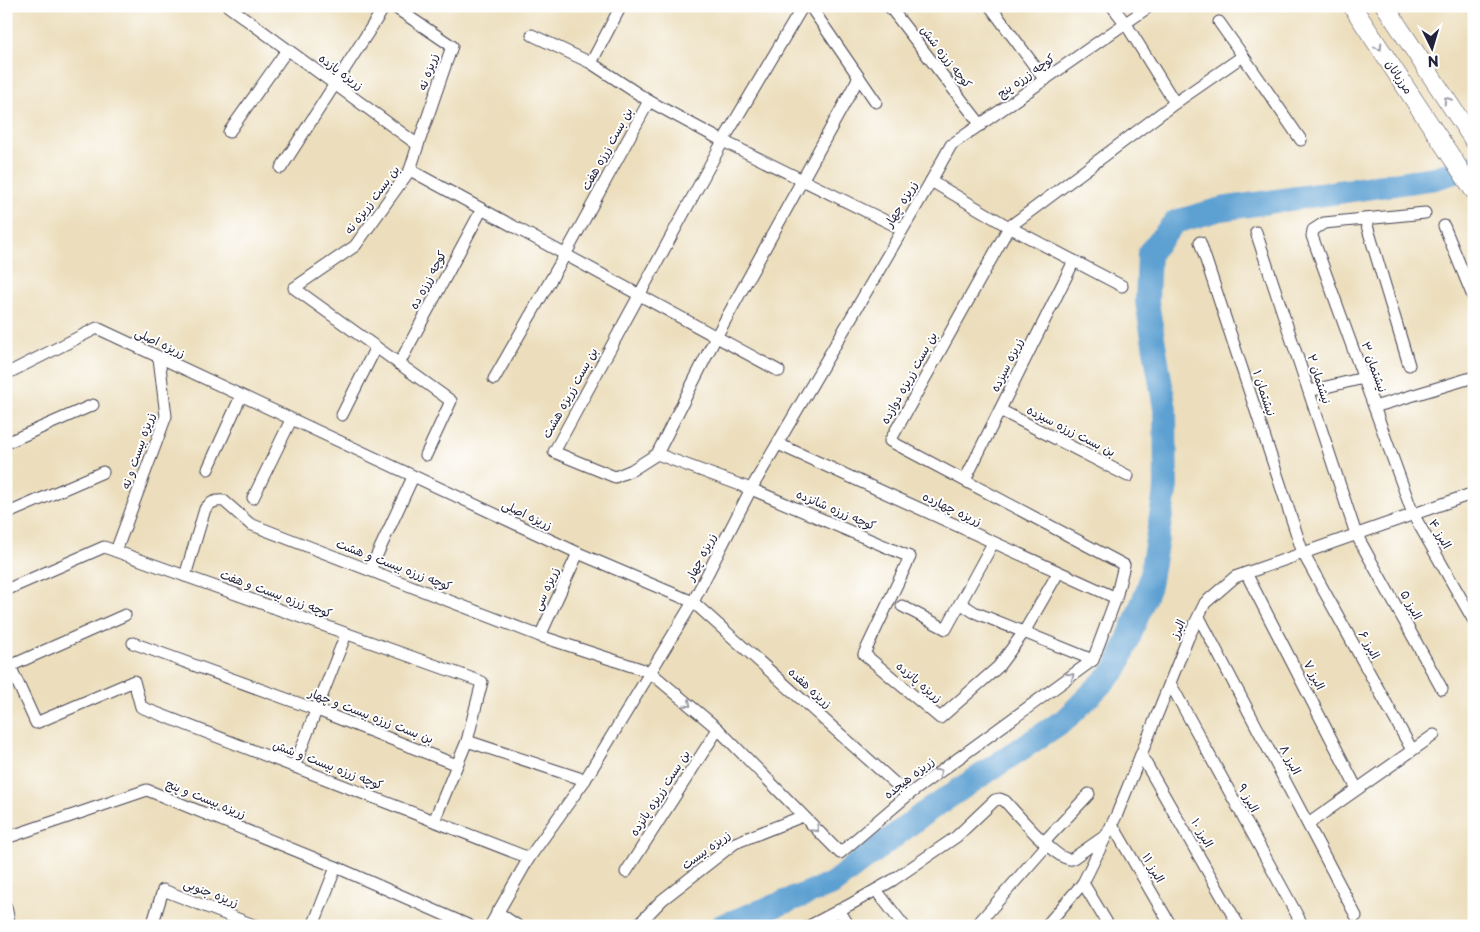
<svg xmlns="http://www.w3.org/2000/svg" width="1480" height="932" font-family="'Playpen Sans','Playpen Sans Arabic',sans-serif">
<rect width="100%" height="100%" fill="#fff"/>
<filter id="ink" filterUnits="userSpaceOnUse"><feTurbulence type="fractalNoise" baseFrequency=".02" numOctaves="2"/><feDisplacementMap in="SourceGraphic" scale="10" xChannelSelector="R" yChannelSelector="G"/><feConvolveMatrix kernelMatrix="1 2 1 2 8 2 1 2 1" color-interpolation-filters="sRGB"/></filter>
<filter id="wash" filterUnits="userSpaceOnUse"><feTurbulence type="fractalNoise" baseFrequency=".0096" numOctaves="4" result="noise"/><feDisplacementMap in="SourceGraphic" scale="20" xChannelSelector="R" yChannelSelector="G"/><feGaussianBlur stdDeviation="1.12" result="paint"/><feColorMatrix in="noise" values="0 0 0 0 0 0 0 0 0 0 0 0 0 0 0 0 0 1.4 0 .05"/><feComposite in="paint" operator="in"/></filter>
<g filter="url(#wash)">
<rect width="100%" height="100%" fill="#ecdebc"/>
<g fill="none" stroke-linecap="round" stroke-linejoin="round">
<polyline stroke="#5da0d2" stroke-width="24" points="722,926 832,884 923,814 1066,719 1117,668 1149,586 1166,486 1165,409 1147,302 1149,253 1175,222 1221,209 1435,178 1474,166"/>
</g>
</g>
<g filter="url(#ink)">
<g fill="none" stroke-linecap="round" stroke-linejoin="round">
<defs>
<g id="minor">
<polyline points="228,6 418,145 410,170"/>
<polyline points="393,6 452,46 418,145"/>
<polyline points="803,6 723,141 554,452 615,477 632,470 657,454 716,337 859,77"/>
<polyline points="810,6 876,102"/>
<polyline points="889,6 981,125"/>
<polyline points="990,6 1045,80"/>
<polyline points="1219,22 1243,56"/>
<polyline points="532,35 591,63 621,6"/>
<polyline points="591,63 649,101"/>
<polyline points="1175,103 1243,56 1301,140"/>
<polyline points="229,132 287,50"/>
<polyline points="281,168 385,6"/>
<polyline points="931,181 951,145 1150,6"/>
<polyline points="1425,213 1324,223 1313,230 1312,236 1413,514 1474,621"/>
<polyline points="1365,219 1409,365"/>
<polyline points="1444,226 1474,299"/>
<polyline points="1256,232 1356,534 1442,689"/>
<polyline points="1200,242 1303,553 1412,750"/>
<polyline points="399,364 482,209"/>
<polyline points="6,374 97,328 578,553 693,602 585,780 529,858 490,926"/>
<polyline points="494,379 565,255 649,101 723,141 902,229"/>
<polyline points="1309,391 1364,378"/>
<polyline points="1374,407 1474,377"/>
<polyline points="1000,410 1128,476"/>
<polyline points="342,415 376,347"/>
<polyline points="6,443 93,405"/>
<polyline points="778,444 1116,598"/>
<polyline points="657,454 751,489 910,557 864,654 940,718 998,667 1024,632 1058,573"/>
<polyline points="426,455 451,401 294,288 355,246 410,170 779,371"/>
<polyline points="208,469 241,396"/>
<polyline points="965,480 1074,261"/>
<polyline points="253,498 291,420"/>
<polyline points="6,514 103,472"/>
<polyline points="116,551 166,416 159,358"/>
<polyline points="370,570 413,477"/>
<polyline points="1246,573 1357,789"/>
<path d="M185 576 205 509C211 502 215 500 224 501L250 524 540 636 650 672 718 729 840 853 908 795 1093 660 974 612 960 603"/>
<polyline points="6,590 104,547 482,682 467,741"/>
<polyline points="902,606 946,629 993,543"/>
<polyline points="1199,617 1356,916"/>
<polyline points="540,636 578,553"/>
<polyline points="133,643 317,710 457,765 467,741 585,780"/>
<polyline points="6,657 36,723 134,681 141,707 529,858"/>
<polyline points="1093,660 1116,598 1124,565 890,441 1009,227 1122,286"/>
<polyline points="10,666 125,615"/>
<polyline points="1170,683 1303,926"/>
<polyline points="1141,755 1239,926"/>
<polyline points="294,767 346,634"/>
<polyline points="908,795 693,602 751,489 931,181 1009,227 1175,103 1126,24 1112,6"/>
<polyline points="434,821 457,765"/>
<polyline points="1112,824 1171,926"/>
<polyline points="1308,824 1434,735"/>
<polyline points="6,838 147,790 336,867"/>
<polyline points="1044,842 1089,794"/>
<polyline points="626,872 718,729"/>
<polyline points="1083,883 1109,926"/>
<polyline points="876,890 904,926"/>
<polyline points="6,907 10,926"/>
<polyline points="839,910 849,926"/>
<polyline points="497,912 518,926"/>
<polyline points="152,926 163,890 256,926"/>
<polyline points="313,926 336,867 470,926"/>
<polyline points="637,926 662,900 735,843 803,816"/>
<path d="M809 926 853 903 893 880 956 837 995 800 1000 799 1005 801C1016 813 1058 863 1072 859L1105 836"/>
<polyline points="976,926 1047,845"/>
<polyline points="1046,926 1083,883 1117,814 1188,638 1205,603 1235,577 1474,493"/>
</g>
<g id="primary">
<polyline points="1352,6 1474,191"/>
<polyline points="1385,6 1474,141"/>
</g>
</defs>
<use href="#minor" stroke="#403e4e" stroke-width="13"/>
<use href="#primary" stroke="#403e4e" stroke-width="19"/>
<use href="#minor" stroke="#fff" stroke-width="11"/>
<use href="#primary" stroke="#fff" stroke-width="18"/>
</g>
<defs><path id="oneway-chevron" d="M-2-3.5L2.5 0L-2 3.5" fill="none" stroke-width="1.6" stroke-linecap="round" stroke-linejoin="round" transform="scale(1.25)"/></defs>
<g stroke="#9c9ca7">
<use href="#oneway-chevron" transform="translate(1379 47) rotate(56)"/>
<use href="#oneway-chevron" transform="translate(1447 100) rotate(-123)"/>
<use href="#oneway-chevron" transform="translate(1071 676) rotate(-36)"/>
<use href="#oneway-chevron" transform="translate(688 704) rotate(40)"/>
<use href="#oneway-chevron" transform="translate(939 772) rotate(-36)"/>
<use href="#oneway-chevron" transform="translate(816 829) rotate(45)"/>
</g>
</g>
<g text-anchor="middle" stroke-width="4" stroke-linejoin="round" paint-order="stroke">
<g font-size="12" fill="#22223b" stroke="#fff">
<text transform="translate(946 57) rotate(52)" y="4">کوچه زرزه شش</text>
<text transform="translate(341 72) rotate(36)" y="4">زریزه یازده</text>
<text transform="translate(428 72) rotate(-71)" y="4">زریزه نه</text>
<text transform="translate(1026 76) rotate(-35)" y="4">کوچه زرزه پنج</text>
<text transform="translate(1399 77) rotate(56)" y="4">مرزبانان</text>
<text transform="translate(607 149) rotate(-61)" y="4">بن بست زرزه هفت</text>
<text transform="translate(372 200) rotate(-53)" y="4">بن بست زریزه نه</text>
<text transform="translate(901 204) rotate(-59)" y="4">زریزه چهار</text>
<text transform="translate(428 280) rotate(-62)" y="4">کوچه زرزه ده</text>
<text transform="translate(160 343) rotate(25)" y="4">زریزه اصلی</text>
<text transform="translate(1007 365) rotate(-64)" y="4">زریزه سیزده</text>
<text transform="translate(1374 367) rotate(70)" y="4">نيشتمان ۳</text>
<text transform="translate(909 378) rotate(-61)" y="4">بن بست زریزه دوازده</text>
<text transform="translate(1319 379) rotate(72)" y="4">نيشتمان ۲</text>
<text transform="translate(570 393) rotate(-61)" y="4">بن بست زریزه هشت</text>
<text transform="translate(1264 393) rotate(72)" y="4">نيشتمان ۱</text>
<text transform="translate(1071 431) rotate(27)" y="4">بن بست زرزه سیزده</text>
<text transform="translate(138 451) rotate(-71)" y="4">زریزه بیست و نه</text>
<text transform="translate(952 509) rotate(25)" y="4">زریزه چهارده</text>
<text transform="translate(836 510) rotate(23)" y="4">کوچه زرزه شانزده</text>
<text transform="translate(527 515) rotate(25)" y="4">زریزه اصلی</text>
<text transform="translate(1440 534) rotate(60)" y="4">البرز ۴</text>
<text transform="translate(701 557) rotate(-63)" y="4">زریزه چهار</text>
<text transform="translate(394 565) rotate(21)" y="4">کوچه زرزه بیست و هشت</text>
<text transform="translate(546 589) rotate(-66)" y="4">زریزه سی</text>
<text transform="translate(276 594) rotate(20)" y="4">کوچه زرزه بیست و هفت</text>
<text transform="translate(1411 605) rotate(61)" y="4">البرز ۵</text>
<text transform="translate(1178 629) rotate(-65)" y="4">البرز</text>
<text transform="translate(1369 645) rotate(61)" y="4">البرز ۶</text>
<text transform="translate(1314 675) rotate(63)" y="4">البرز ۷</text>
<text transform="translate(919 682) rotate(40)" y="4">زریزه پانزده</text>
<text transform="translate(810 688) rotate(42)" y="4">زریزه هفده</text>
<text transform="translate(371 716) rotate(21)" y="4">بن بست زرزه بیست و چهار</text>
<text transform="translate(1290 760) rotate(62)" y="4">البرز ۸</text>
<text transform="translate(328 765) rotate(21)" y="4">کوچه زرزه بیست و شش</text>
<text transform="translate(909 778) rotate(-38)" y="4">زریزه هیجده</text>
<text transform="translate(660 793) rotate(-57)" y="4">بن بست زریزه پانزده</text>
<text transform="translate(1248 798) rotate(61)" y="4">البرز ۹</text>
<text transform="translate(206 799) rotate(22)" y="4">زریزه بیست و پنج</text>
<text transform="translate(1202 833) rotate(60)" y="4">البرز ۱۰</text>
<text transform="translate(706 850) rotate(-36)" y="4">زریزه بیست</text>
<text transform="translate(1153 868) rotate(60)" y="4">البرز ۱۱</text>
<text transform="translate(211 893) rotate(21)" y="4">زریزه جنوبی</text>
</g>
</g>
<rect width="1480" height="932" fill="none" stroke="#fff" stroke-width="25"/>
<g transform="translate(1432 48) rotate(175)" stroke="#ffffff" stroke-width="4" paint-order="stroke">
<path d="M0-4L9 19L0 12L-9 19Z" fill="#22223b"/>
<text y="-8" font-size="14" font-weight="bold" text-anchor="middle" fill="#22223b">N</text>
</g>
</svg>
